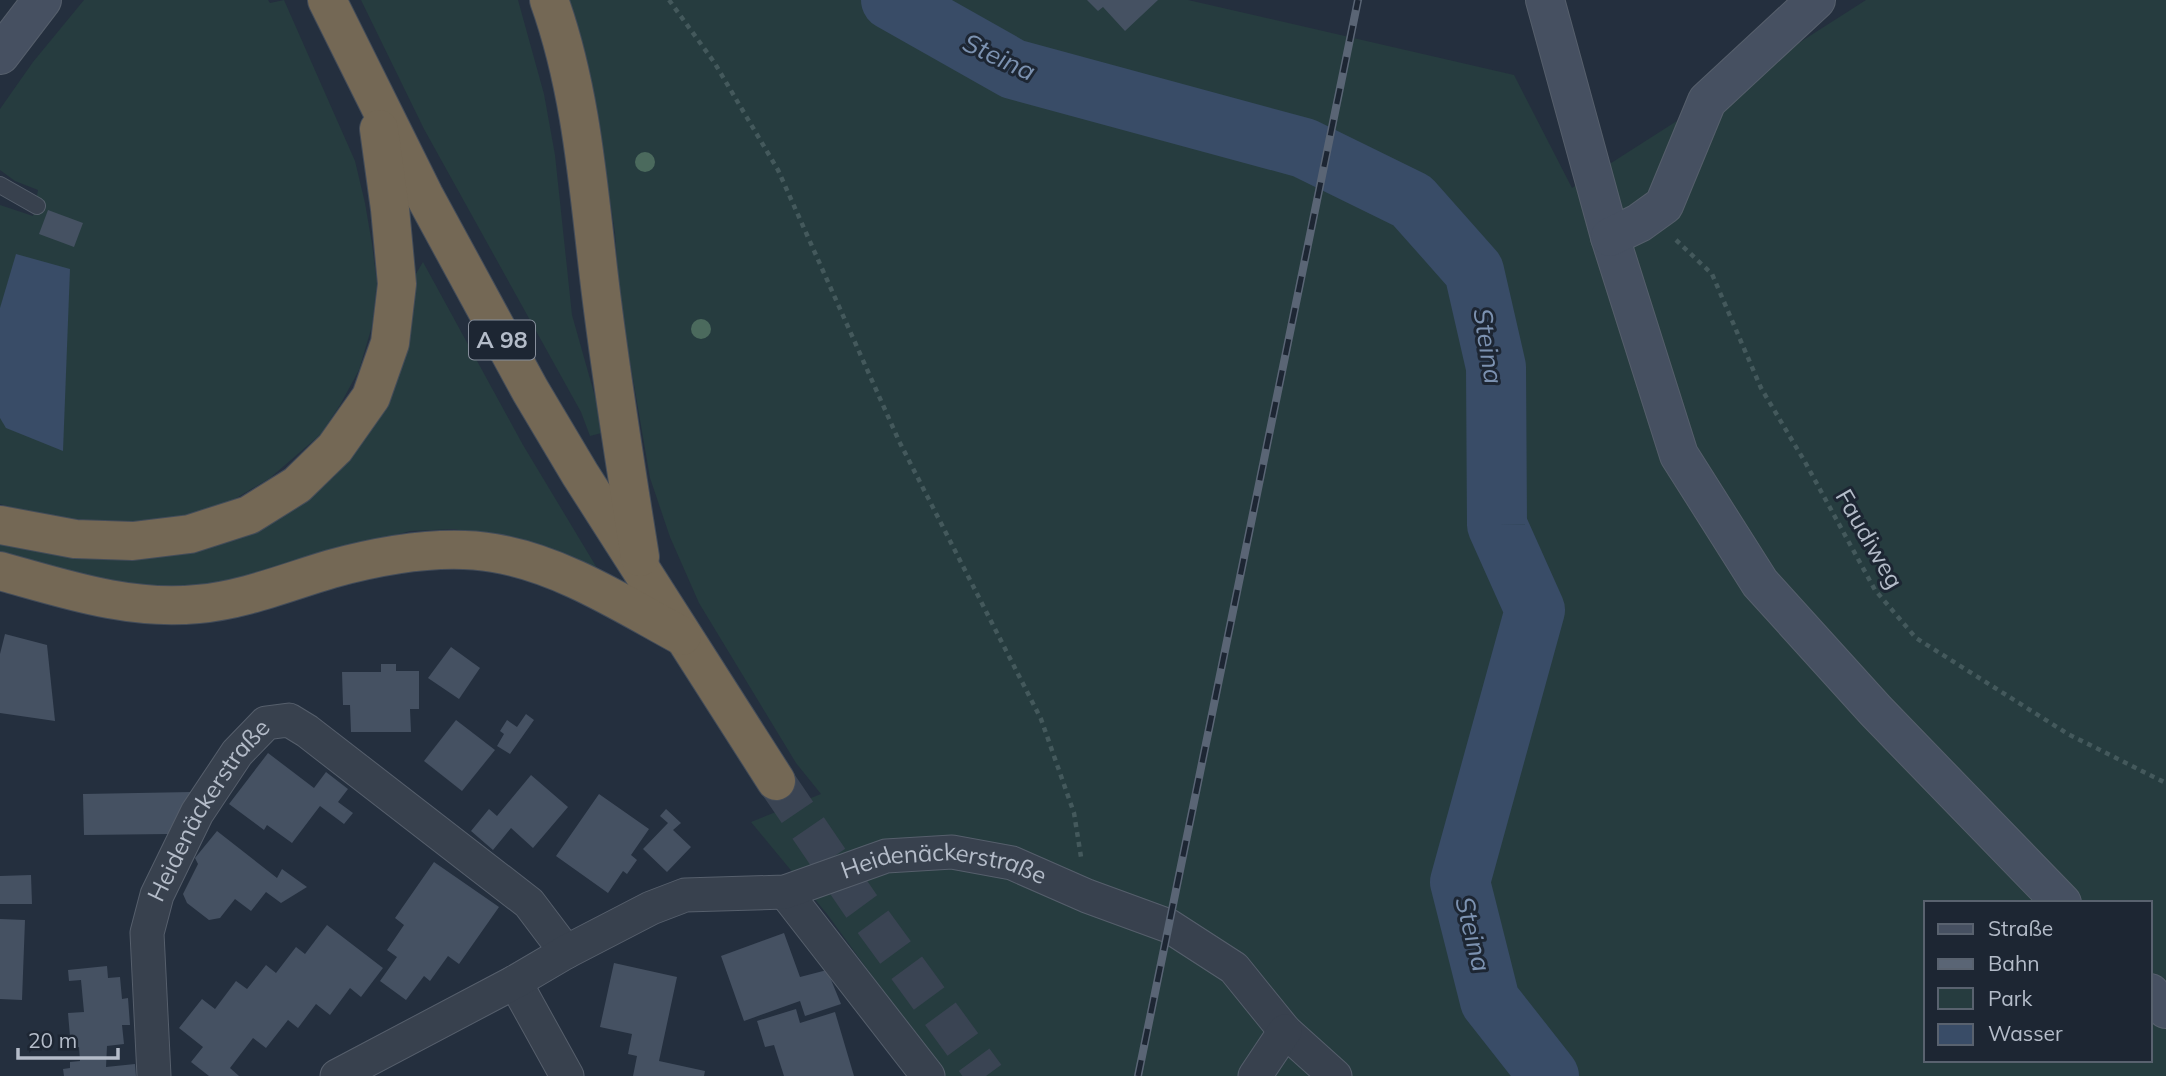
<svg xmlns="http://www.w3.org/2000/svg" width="2166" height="1076" font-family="Mulish,sans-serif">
<rect width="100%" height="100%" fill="#242f3e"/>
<g fill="#263c3f" fill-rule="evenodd">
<polygon points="84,0 268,0 270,3 284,0 355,161 365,203 372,244 377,283 372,326 359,370 340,405 321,434 270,478 228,503 165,522 54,519 0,504 0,205 33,216 38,190 15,181 0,170 0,109 33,62"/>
<polygon points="361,0 518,0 544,94 555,155 572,315 605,432 590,436 581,412 424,129"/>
<path d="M568 0H1188L1514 75 1572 188 1866 0H2166V1076H945L827 914 751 822 821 794 796 763 699 603 670 537 650 478 620 303 615 233 597 116ZM1926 903H2150V1060H1926Z"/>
<polygon points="423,262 523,445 600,573 517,541 454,529 410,531 291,565 219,582 164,590 102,582 0,557 0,540 196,552 247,536 287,512 334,477 369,431 411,282"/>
</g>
<polygon fill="#394c67" points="16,254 70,269 63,451 6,428 0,418 0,308"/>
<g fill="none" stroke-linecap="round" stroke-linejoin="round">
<polyline stroke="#394c67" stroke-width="60" points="891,0 1013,69 1304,148 1412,201 1474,271 1496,367 1497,525 1535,610 1460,882 1490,1001 1549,1076"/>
</g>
<g fill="#455162">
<polygon points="1087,0 1158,0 1125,31 1103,7 1098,11"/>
<polygon points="48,210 83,223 74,247 39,234"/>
<polygon points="5,634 47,645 55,721 0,713 0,654"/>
<polygon points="451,647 480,668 459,699 428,678"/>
<polygon points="381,664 396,664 396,671 419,671 419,709 410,709 411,732 351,732 350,705 343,705 342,672 381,672"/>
<polygon points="526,714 534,720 510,754 497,746 504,734 500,731 507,720 517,727"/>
<polygon points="456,720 495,750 462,791 424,761"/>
<polygon points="268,753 314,788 326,772 348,789 338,802 353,813 344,824 320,806 292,843 267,825 264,830 229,804"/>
<polygon points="531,775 568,807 533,848 511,828 493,850 471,831 489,809 497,816"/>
<polygon points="192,792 169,834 84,835 83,794"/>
<polygon points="599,794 649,829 631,855 637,860 627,874 623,871 608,893 556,856"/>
<polygon points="666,809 681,823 673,830 691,847 667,872 643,849 668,823 660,816"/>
<polygon points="217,831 277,878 282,869 307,887 281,903 266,892 251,911 235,899 220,918 209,920 187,903 183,894 198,864 195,858"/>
<polygon points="434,862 499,907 459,964 448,956 430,981 424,976 406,1000 380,981 397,957 387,950 404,925 395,918"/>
<polygon points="31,875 32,904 0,904 0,876"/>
<polygon points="0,919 25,920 22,1000 0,999"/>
<polygon points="327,925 383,968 361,997 350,988 330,1015 316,1004 298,1028 288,1020 266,1048 253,1038 230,1068 239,1076 209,1076 191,1062 203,1047 179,1028 202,999 215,1009 236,981 247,989 266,965 276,973 296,947 305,954"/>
<polygon points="784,933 800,977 827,970 841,1004 805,1016 800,1001 744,1021 721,956"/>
<polygon points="614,963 677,977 659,1061 705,1071 704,1076 633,1076 637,1056 628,1054 632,1034 600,1027"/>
<polygon points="107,966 108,978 120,977 122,999 128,998 130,1025 122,1025 124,1044 107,1046 106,1067 135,1064 136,1076 64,1076 63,1069 70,1068 70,1062 80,1061 79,1047 71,1048 68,1013 84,1012 81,980 69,981 68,970"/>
<polygon points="796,1009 800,1023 835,1012 854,1076 784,1076 774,1045 765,1047 757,1021"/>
</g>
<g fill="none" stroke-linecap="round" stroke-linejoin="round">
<polyline stroke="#3a4453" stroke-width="38" stroke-dasharray="38 19" stroke-linecap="butt" points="776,781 860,904 986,1076"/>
<defs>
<polyline id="lane" points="0,185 37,206"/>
<g id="street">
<polyline points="785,892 928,1076"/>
<polyline points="515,982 567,1076"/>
<path id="s1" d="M154 1076 147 933 157 895 197 813 237 753 266 723 289 720 307 731 529 903 566 952"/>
<path id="s2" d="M337 1076 515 982 566 952 651 908 685 895 785 892 886 856 952 852 1012 863 1087 896 1169 926 1234 968 1285 1031 1335 1076"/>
<polyline points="1255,1076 1285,1031"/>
</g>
<g id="secondary">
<polyline points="1545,0 1610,237 1679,455 1760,583 1876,711 2062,903"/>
<polyline points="0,55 42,0"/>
<polyline points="1610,237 1639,223 1664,205 1707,101 1816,0"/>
<polyline points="2150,993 2166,1009"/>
</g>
<g id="highway">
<polyline points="327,0 424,195 530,390 580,474 776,781"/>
<path d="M549 0C581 89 588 184 599 277 610 371 625 464 640 557"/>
<polyline points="0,525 75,539 133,541 190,534 249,515 297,485 335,448 371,397 390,343 397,284 390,209 379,129"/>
<path d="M0 571C65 589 130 611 198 604 244 600 287 582 331 569 382 555 441 544 494 553 561 564 623 604 682 636"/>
</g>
</defs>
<use href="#lane" stroke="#565f6c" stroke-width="18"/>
<use href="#street" stroke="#565f6c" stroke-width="35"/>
<use href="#secondary" stroke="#565f6c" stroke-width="40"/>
<use href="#highway" stroke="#434c59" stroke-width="40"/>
<g stroke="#44595c" stroke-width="4.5" stroke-dasharray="5 5" stroke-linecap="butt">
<polyline points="669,0 714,62 778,170 899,441 1041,719 1074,813 1081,857"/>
<polyline points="1676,240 1712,274 1761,388 1805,462 1875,590 1916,638 2068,734 2166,783"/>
</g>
<use href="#lane" stroke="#38414e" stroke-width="16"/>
<use href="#street" stroke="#38414e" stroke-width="33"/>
<use href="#secondary" stroke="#465061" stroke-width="38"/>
<use href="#highway" stroke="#746855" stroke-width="38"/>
<defs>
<polyline id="rail" points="1138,1076 1358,0"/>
</defs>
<use href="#rail" stroke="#5a6575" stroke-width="8"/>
<use href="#rail" stroke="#1d2633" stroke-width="5" stroke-dasharray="16" stroke-linecap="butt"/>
</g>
<g fill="#4b6a5d">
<circle cx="645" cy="162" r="10"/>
<circle cx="701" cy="329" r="10"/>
</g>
<g text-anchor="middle" stroke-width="6" stroke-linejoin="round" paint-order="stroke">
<rect fill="#1d2633" stroke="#878f9c" stroke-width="2" x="469" y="320.5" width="66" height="39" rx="5"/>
<g font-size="23" font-weight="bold" fill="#b4bcc9">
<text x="502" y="348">A 98</text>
</g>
<g font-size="24" fill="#b4bcc9" stroke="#1d2633">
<text transform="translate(1869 539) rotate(60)" y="8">Faudiweg</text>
<text dy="8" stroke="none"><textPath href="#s1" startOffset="282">Heidenäckerstraße</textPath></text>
<text dy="8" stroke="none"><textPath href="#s2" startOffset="658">Heidenäckerstraße</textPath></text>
</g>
<g font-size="26" font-style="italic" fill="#7c92b1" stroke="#1d2633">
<text transform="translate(999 57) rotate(25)" y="9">Steina</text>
<text transform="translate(1488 346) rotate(81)" y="9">Steina</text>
<text transform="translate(1473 934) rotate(76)" y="9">Steina</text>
</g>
</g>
<rect x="1924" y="901" width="228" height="161" fill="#1d2633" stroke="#59626f" stroke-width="2"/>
<rect x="1938" y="924" width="35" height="10" fill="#465061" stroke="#59626f" stroke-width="2"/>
<text x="1988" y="936" font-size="21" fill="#b4bcc9">Straße</text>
<rect x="1938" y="959" width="35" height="10" fill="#5a6575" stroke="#59626f" stroke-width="2"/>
<text x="1988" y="971" font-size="21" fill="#b4bcc9">Bahn</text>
<rect x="1938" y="988" width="35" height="21" fill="#263c3f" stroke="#59626f" stroke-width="2"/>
<text x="1988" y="1006" font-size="21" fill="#b4bcc9">Park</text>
<rect x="1938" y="1024" width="35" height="21" fill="#394c67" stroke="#59626f" stroke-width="2"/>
<text x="1988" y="1041" font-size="21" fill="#b4bcc9">Wasser</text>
<path d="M18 1048v10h100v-10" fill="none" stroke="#b4bcc9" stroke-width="3.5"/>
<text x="28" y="1048" font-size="21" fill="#b4bcc9" stroke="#1d2633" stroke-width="5" paint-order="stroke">20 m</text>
</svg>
